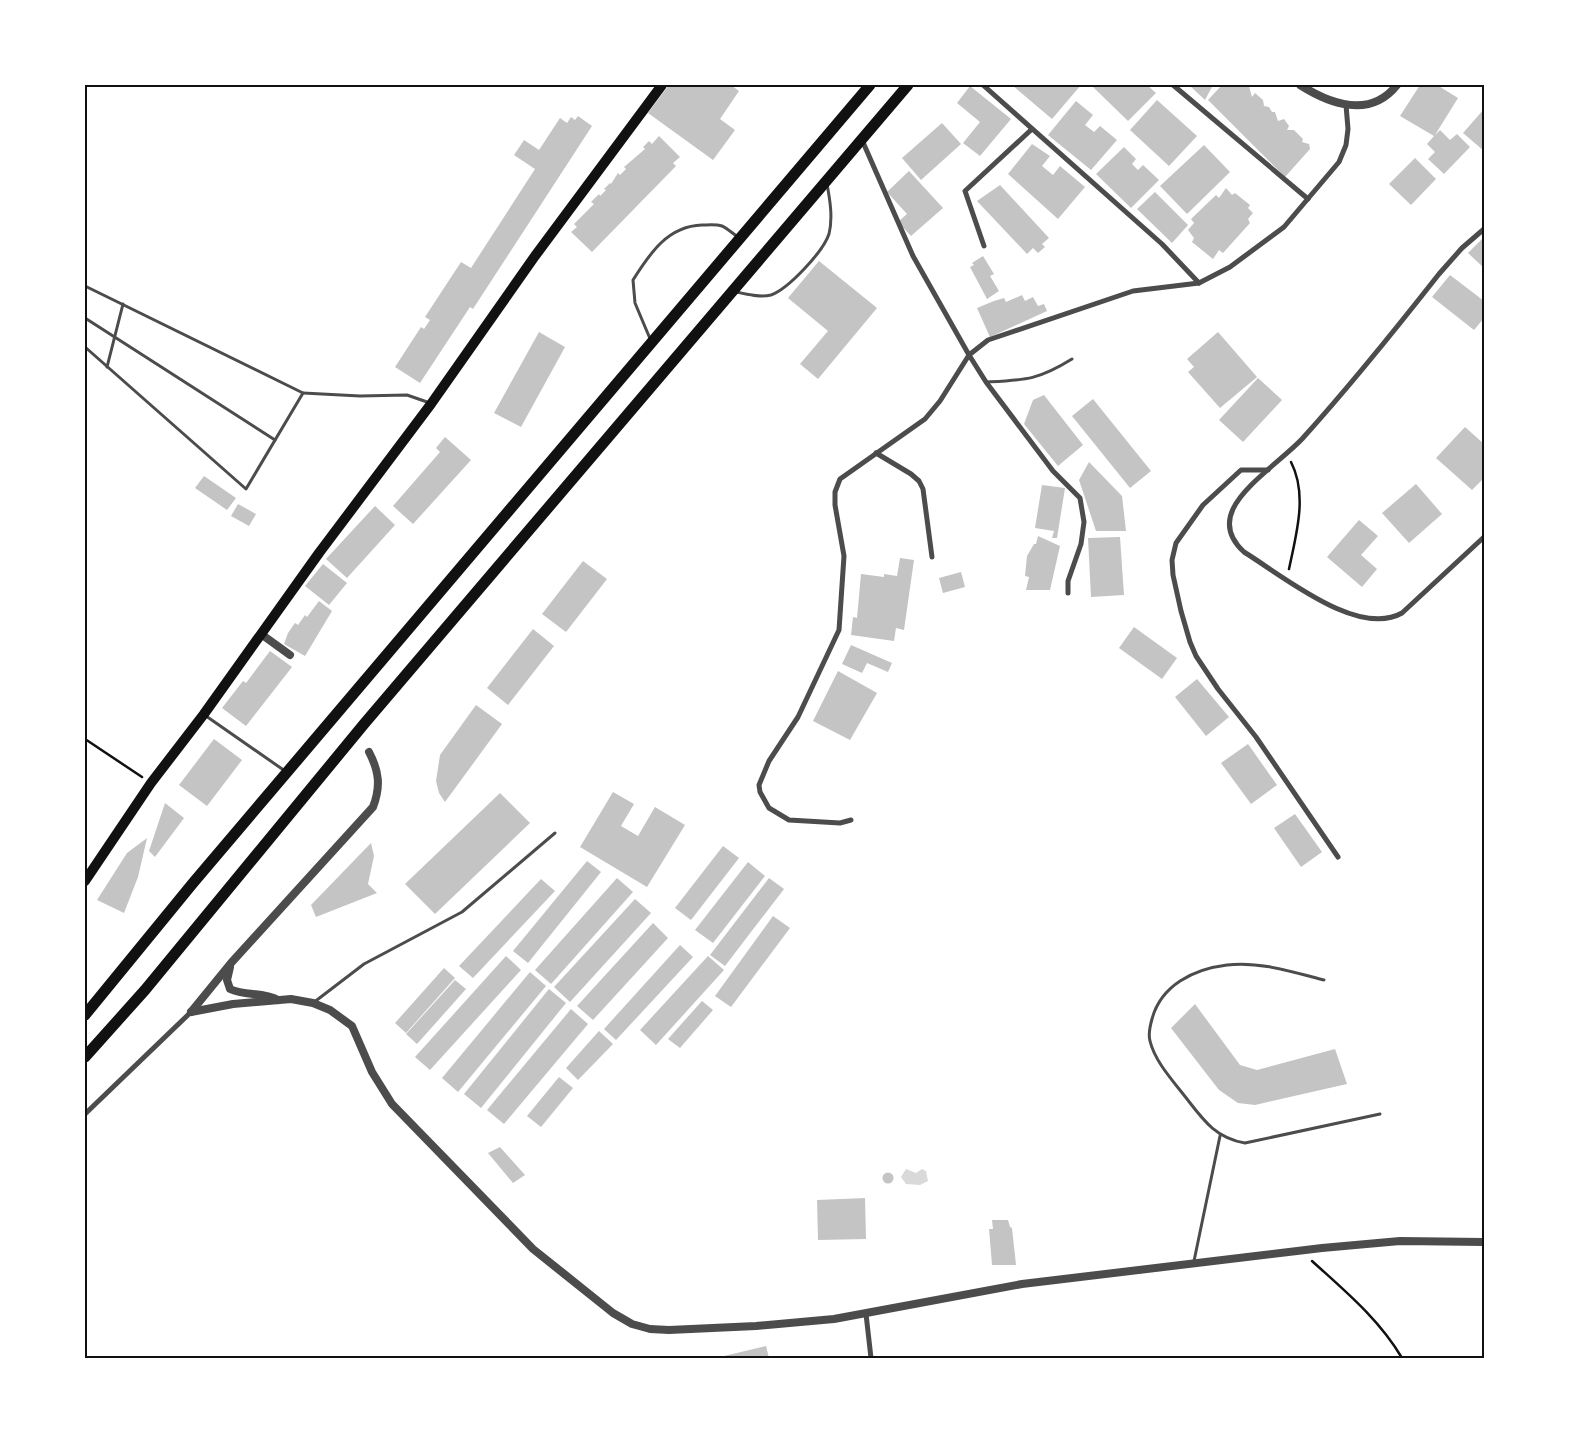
<svg xmlns="http://www.w3.org/2000/svg" width="1569" height="1443" font-family="'Roboto Condensed',sans-serif">
<rect width="100%" height="100%" fill="#fff"/>
<polygon fill="#d9d9d9" points="906,1169 916,1173 922,1169 926,1171 928,1181 920,1185 906,1184 901,1177"/>
<g fill="#c4c4c4">
<polygon points="669,85 731,85 739,91 720,119 735,130 713,160 648,113"/>
<polygon points="1012,85 1081,85 1052,119"/>
<polygon points="1091,85 1147,85 1156,93 1128,121"/>
<polygon points="1189,85 1213,85 1205,100"/>
<polygon points="1222,85 1249,86 1252,97 1255,93 1263,100 1264,106 1269,107 1272,112 1275,112 1278,121 1284,119 1289,126 1287,130 1294,130 1303,139 1302,142 1309,144 1310,149 1285,177 1208,100"/>
<polygon points="1420,85 1437,85 1458,98 1435,135 1440,130 1450,140 1457,134 1470,147 1444,174 1428,159 1435,152 1427,144 1434,136 1400,116"/>
<polygon points="970,86 1011,119 980,156 963,143 980,122 957,103"/>
<polygon points="1157,100 1197,136 1169,166 1130,130"/>
<polygon points="1076,101 1093,115 1085,125 1094,132 1100,126 1117,140 1091,170 1048,135"/>
<polygon points="1484,109 1484,151 1463,133"/>
<polygon points="578,116 592,126 473,309 470,307 420,383 395,367 421,327 424,329 430,320 425,317 461,262 471,268 535,169 514,155 524,140 539,150 560,118 567,123 571,117 575,120"/>
<polygon points="942,123 961,144 921,180 902,158"/>
<polygon points="659,136 680,157 673,163 676,166 592,252 571,232 577,227 574,224 594,204 591,202 599,194 600,196 606,190 604,189 610,183 611,184 618,173 620,175 626,169 624,167 645,149 643,147 649,141 652,144"/>
<polygon points="1032,144 1050,156 1042,166 1053,175 1060,166 1085,187 1058,219 1008,174"/>
<polygon points="1204,145 1230,172 1187,214 1160,186"/>
<polygon points="1124,147 1136,159 1132,164 1138,170 1143,165 1159,180 1131,208 1096,174"/>
<polygon points="1415,158 1436,179 1411,205 1389,184"/>
<polygon points="909,171 943,208 911,236 898,222 907,214 887,192"/>
<polygon points="1000,185 1049,238 1042,244 1045,247 1038,253 1033,248 1027,254 977,201"/>
<polygon points="1226,188 1232,195 1235,193 1250,205 1248,208 1253,213 1248,219 1250,223 1223,253 1219,250 1213,259 1192,242 1194,238 1188,230 1194,223 1191,219 1216,195 1219,198"/>
<polygon points="1155,192 1188,225 1172,243 1137,209"/>
<polygon points="1484,237 1484,268 1468,253"/>
<polygon points="983,256 994,274 990,276 999,291 987,299 970,267 974,265 972,263"/>
<polygon points="819,261 877,308 818,379 800,364 828,331 788,298"/>
<polygon points="1450,275 1484,301 1484,318 1474,330 1432,297"/>
<polygon points="1022,295 1025,301 1033,297 1038,306 1044,304 1047,311 990,337 977,308 994,301 1004,298 1006,302"/>
<polygon points="539,332 565,347 521,427 494,413"/>
<polygon points="1218,332 1257,377 1220,408 1188,372 1194,367 1187,359"/>
<polygon points="1258,378 1282,400 1243,442 1219,420"/>
<polygon points="1044,395 1083,445 1058,466 1024,424 1033,400"/>
<polygon points="1093,399 1151,471 1130,488 1072,416"/>
<polygon points="1465,427 1484,444 1484,478 1472,490 1436,458"/>
<polygon points="445,437 471,460 413,524 393,506 440,452 436,448"/>
<polygon points="1089,462 1122,496 1126,531 1096,531 1079,480"/>
<polygon points="204,476 236,498 227,510 195,488"/>
<polygon points="1416,484 1442,514 1409,543 1382,513"/>
<polygon points="1042,485 1065,488 1057,538 1052,538 1054,531 1035,528"/>
<polygon points="238,504 256,514 249,526 231,516"/>
<polygon points="375,506 395,525 347,578 326,559"/>
<polygon points="1359,520 1378,536 1361,555 1377,569 1362,587 1327,557"/>
<polygon points="1038,536 1060,546 1050,590 1026,590 1029,577 1025,576 1027,556 1034,544 1036,544"/>
<polygon points="1120,537 1124,595 1091,597 1088,538"/>
<polygon points="900,558 914,560 904,630 896,628 894,641 851,635 853,617 857,618 861,574 884,577 884,574 897,576"/>
<polygon points="583,561 607,579 566,632 542,614"/>
<polygon points="323,564 347,583 329,605 305,586"/>
<polygon points="961,572 965,587 943,593 939,578"/>
<polygon points="319,601 332,611 305,656 284,644 288,633 295,623 298,625 305,615 307,617"/>
<polygon points="1134,627 1177,658 1162,679 1119,648"/>
<polygon points="533,629 554,646 508,705 487,688"/>
<polygon points="851,645 892,663 888,672 867,663 862,673 842,664"/>
<polygon points="270,651 292,667 246,726 222,708 243,681 246,683"/>
<polygon points="838,671 877,693 850,740 813,721"/>
<polygon points="1197,679 1229,717 1206,736 1175,697"/>
<polygon points="476,705 502,724 445,802 439,793 436,781 440,755"/>
<polygon points="214,739 242,760 207,806 179,785"/>
<polygon points="1248,744 1277,785 1251,804 1221,763"/>
<polygon points="613,792 634,804 621,826 638,836 655,807 685,825 647,887 580,847"/>
<polygon points="500,793 530,823 435,914 405,884"/>
<polygon points="165,803 184,818 155,857 149,851"/>
<polygon points="1295,814 1322,852 1301,867 1274,828"/>
<polygon points="147,838 138,877 124,913 97,900 127,853"/>
<polygon points="371,843 374,856 368,884 377,893 316,917 311,905"/>
<polygon points="723,846 739,858 691,920 675,908"/>
<polygon points="587,861 601,872 528,963 513,951"/>
<polygon points="748,862 765,876 713,943 695,930"/>
<polygon points="617,878 633,892 551,984 535,970"/>
<polygon points="769,878 784,889 725,966 710,955"/>
<polygon points="541,879 555,891 473,978 459,966"/>
<polygon points="635,899 651,913 570,1002 554,987"/>
<polygon points="773,916 790,928 731,1007 715,996"/>
<polygon points="653,923 668,938 593,1020 577,1006"/>
<polygon points="680,945 693,957 616,1040 604,1029"/>
<polygon points="506,956 521,970 430,1070 415,1057"/>
<polygon points="708,956 724,970 656,1045 640,1030"/>
<polygon points="444,968 455,978 406,1033 395,1023"/>
<polygon points="530,972 546,986 458,1092 442,1078"/>
<polygon points="455,980 466,989 417,1044 406,1034"/>
<polygon points="549,989 566,1003 481,1108 464,1094"/>
<polygon points="702,1001 713,1010 680,1048 668,1039"/>
<polygon points="1195,1004 1240,1065 1257,1070 1335,1049 1347,1084 1255,1105 1238,1103 1219,1090 1171,1028"/>
<polygon points="571,1009 588,1024 504,1124 487,1110"/>
<polygon points="599,1031 613,1044 578,1080 566,1068"/>
<polygon points="559,1077 573,1088 541,1127 527,1116"/>
<polygon points="500,1147 525,1175 513,1183 488,1153"/>
<circle cx="888" cy="1178" r="5.5"/>
<polygon points="865,1198 866,1239 818,1240 817,1200"/>
<polygon points="992,1220 1008,1220 1010,1227 1012,1228 1016,1265 992,1265 989,1229 993,1229"/>
<polygon points="766,1346 769,1358 724,1358 724,1356"/>
</g>
<g fill="none" stroke-linecap="round" stroke-linejoin="round">
<g stroke="#111" stroke-width="2.5">
<path d="M1289 569C1296 535 1308 495 1291 462"/>
<polyline points="85,739 142,777"/>
<path d="M1312 1261C1345 1291 1379 1319 1402 1358"/>
</g>
<g stroke="#4c4c4c" stroke-width="3">
<polyline points="85,286 303,393 246,489 85,347"/>
<path d="M736 292C747 294 759 298 771 295 788 289 823 252 829 234 833 218 830 200 827 184"/>
<polyline points="85,318 275,440"/>
<path d="M651 341 635 303 633 280C650 253 668 226 702 225 708 225 716 224 722 226 727 228 733 234 738 237"/>
<polyline points="107,367 123,304"/>
<path d="M987 382C1026 380 1038 380 1072 359"/>
<polyline points="303,393 360,396 407,395 430,403"/>
<polyline points="206,716 285,771"/>
<path d="M1324 980C1293 972 1259 961 1227 965 1194 969 1161 985 1152 1019 1150 1026 1148 1034 1150 1041 1155 1062 1174 1082 1187 1099 1204 1121 1216 1138 1245 1143L1380 1114"/>
<polyline points="313,1003 364,964 462,912 555,833"/>
<polyline points="1194,1261 1220,1136"/>
</g>
<g stroke="#4c4c4c" stroke-width="5">
<polyline points="983,85 1162,244 1199,283"/>
<polyline points="1173,85 1308,199"/>
<polyline points="862,140 913,256 969,355 986,382 1053,471 1080,498 1084,522 1081,544 1068,581 1068,593"/>
<path d="M1484 229 1462 248 1439 274C1395 330 1350 386 1302 439 1283 459 1244 485 1233 509 1225 526 1231 540 1244 552 1283 576 1358 638 1402 613L1484 537"/>
<polyline points="984,246 965,191 1032,129"/>
<polyline points="876,453 911,474 919,481 923,489 932,557"/>
<polyline points="1268,470 1241,470 1203,505 1176,543 1172,560 1173,575 1181,611 1190,642 1196,656 1218,689 1256,737 1338,857"/>
<polyline points="851,820 840,823 789,820 769,808 760,792 759,785 769,761 798,717 839,630 844,556 835,505 835,492 840,479 925,419 940,401 969,355 988,340 1133,291 1199,283 1230,267 1284,227 1339,162 1346,145 1348,129 1346,105"/>
<polyline points="85,1114 191,1012"/>
<polyline points="866,1314 871,1358"/>
</g>
<g stroke="#4c4c4c" stroke-width="8">
<path d="M1300 85C1330 104 1370 119 1397 85"/>
<polyline points="261,634 290,655"/>
<path d="M230 967 227 980 230 989C245 996 263 992 278 1000"/>
<polyline points="191,1012 233,1004 291,999 313,1003 330,1010 352,1026 372,1072 392,1104 533,1249 613,1313 632,1324 650,1329 669,1330 756,1326 834,1319 1022,1284 1322,1248 1400,1241 1484,1242"/>
<path d="M191 1012 231 963 373 807C381 786 379 771 369 752"/>
</g>
<polyline stroke="#111" stroke-width="10" points="85,881 151,783 204,714 319,553 431,404 535,256 662,85"/>
<g stroke="#111" stroke-width="11">
<polyline points="85,1015 193,883 870,85"/>
<polyline points="85,1057 145,990 364,724 908,85"/>
</g>
</g>
<rect width="1569" height="1443" fill="none" stroke="#ffffff" stroke-width="172"/>
<rect x="86" y="86" width="1397" height="1271" fill="none" stroke="#111" stroke-width="2"/>
</svg>
